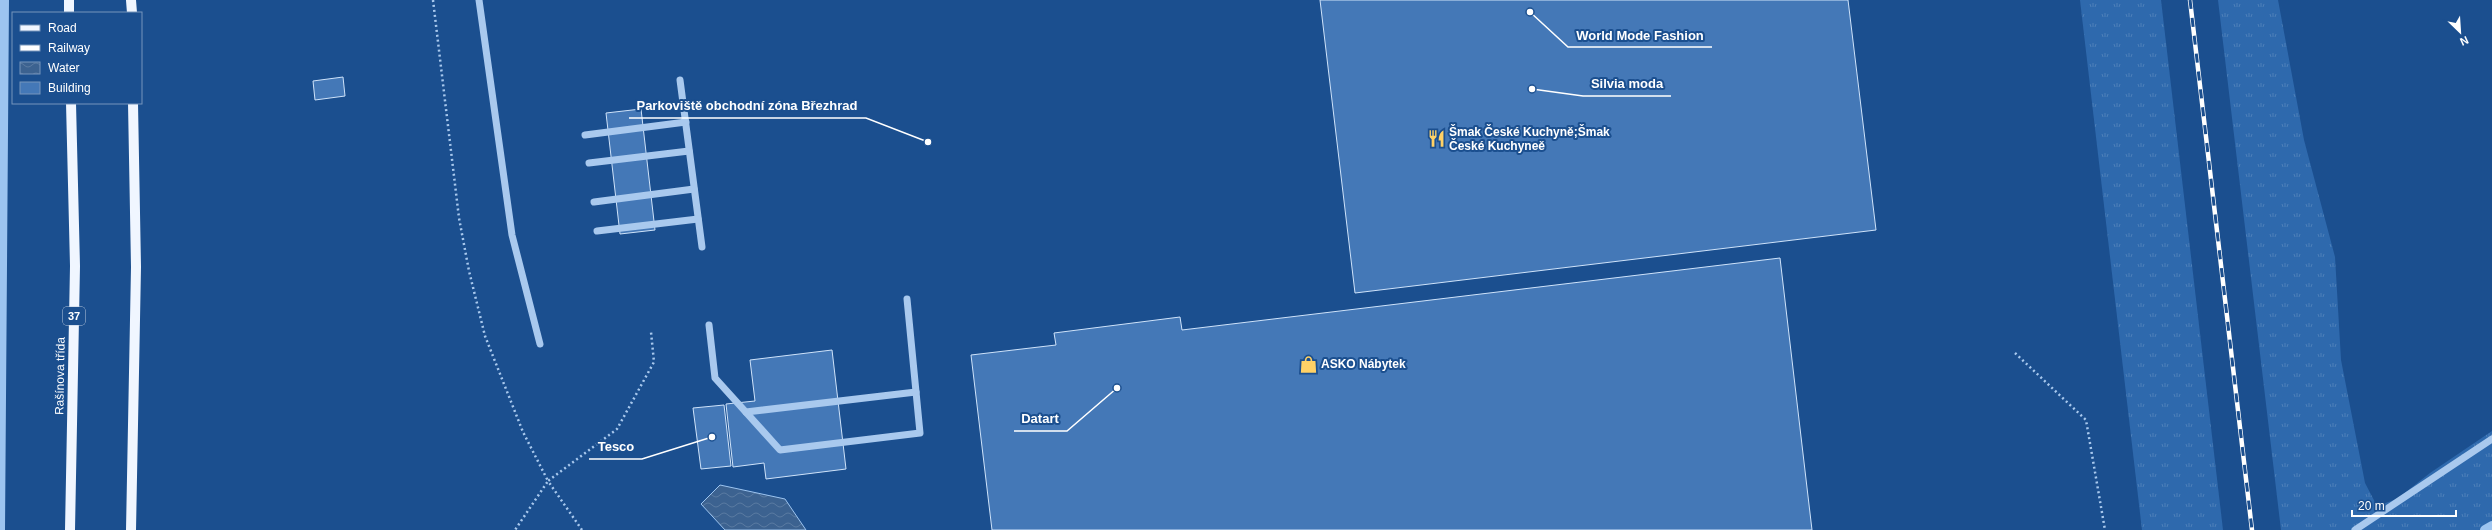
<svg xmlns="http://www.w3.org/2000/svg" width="2492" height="530" font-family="Helvetica,sans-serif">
<defs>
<pattern id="grass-tufts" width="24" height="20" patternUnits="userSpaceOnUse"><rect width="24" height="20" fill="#2e69ad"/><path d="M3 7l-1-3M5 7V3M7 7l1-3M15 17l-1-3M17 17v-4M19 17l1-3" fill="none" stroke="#4d80b9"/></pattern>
<pattern id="water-waves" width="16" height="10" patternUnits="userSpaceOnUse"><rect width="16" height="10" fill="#3c6290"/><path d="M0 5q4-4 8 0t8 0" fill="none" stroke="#597aa1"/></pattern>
</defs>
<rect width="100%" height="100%" fill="#1b4f8f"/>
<g fill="url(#grass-tufts)">
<polygon points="2080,0 2161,0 2223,530 2142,530"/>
<polygon points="2218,0 2278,0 2304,140 2335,257 2341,360 2365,483 2377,506 2397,499 2430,473 2492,431 2492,530 2281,530"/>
</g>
<polygon fill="url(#water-waves)" stroke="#9cc4f0" points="720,485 785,499 806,530 725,530 701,504"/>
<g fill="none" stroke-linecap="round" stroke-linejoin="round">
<g stroke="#9cc4f0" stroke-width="10">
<polyline points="0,530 4,0"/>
<polyline points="2485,530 2492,526"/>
</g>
</g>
<g fill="#4478b7" stroke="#cfe3fa">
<polygon points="1320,0 1848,0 1876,230 1355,293"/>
<polygon points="343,77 345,96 315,100 313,81"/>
<polygon points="641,109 655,230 620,234 606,113"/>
<polygon points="1780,258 1812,530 992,530 971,355 1056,345 1054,333 1180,317 1182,330"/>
<polygon points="832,350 846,469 766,479 764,463 733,467 726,404 755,401 750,360"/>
<polygon points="724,405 731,466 701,469 693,408"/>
</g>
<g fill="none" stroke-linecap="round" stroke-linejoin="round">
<g stroke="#a9c9ee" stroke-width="2.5" stroke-dasharray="2 3" stroke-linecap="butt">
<polyline points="433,0 459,218 469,271 485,336 523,432 548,481 515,530"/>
<polyline points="2015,353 2086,420 2105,530"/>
<polyline points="582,530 548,481 617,429 654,362 651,332"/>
</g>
<g stroke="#a9c9ee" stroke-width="7">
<polyline points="479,0 512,235 540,344"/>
<polyline points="680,80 702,247"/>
<polyline points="585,135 686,122"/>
<polyline points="589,163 689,151"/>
<polyline points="594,202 694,189"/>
<polyline points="597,231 698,219"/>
<polyline points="709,325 715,378 780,450 920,433 907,299"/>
<polyline points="746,412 916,392"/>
<polyline points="2355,530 2492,439"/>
</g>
<g stroke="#f0f6ff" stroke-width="10">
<polyline points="69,0 69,13"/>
<polyline points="131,0 132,13"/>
<polyline points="70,530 75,266 71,103"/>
<polyline points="131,530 136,267 133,103"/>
</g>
<defs>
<polyline id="rail" points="2190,0 2252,530"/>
</defs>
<use href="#rail" stroke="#fff" stroke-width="4.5"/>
<use href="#rail" stroke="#1b4f8f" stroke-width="3" stroke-dasharray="9" stroke-linecap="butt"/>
</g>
<defs>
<symbol id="restaurant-bare" viewBox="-9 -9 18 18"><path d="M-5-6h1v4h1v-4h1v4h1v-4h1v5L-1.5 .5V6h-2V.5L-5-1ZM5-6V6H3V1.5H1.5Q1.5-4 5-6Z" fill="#ffd166" stroke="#1b4f8f" stroke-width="2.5" paint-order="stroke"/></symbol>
<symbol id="shop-bare" viewBox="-9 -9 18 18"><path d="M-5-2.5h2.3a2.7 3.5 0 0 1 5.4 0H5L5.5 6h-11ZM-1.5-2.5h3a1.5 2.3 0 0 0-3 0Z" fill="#ffd166" stroke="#1b4f8f" stroke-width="2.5" paint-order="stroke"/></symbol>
</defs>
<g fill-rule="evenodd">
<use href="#restaurant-bare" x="1424" y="126" width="25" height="25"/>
<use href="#shop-bare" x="1296" y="352" width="25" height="25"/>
</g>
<g text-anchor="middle" stroke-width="4" stroke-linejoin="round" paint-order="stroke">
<rect fill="#1b4f8f" stroke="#bbcadd" stroke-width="1" x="63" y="307" width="22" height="18" rx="3"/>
<g font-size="11" font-weight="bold" fill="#fff">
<text x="74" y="320">37</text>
</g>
<g font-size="12" font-weight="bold" fill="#fff" stroke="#1b4f8f" text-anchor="start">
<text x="1449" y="136">Šmak České Kuchyně;Šmak<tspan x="1449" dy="14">České Kuchyneě</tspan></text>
<text x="1321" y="368">ASKO Nábytek</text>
</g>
<g font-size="12" fill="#fff" stroke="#1b4f8f">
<text transform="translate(60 376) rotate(-89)" y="4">Rašínova třída</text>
</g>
</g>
<path fill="none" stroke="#fff" stroke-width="1.5" d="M1530 12L1568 47H1712M1532 89L1583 96H1671M928 142L866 118H629M1117 388L1067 431H1014M712 437L642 459H589"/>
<g fill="#fff" stroke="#1b4f8f" stroke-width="1.5">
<circle cx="1530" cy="12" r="4"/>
<circle cx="1532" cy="89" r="4"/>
<circle cx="928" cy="142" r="4"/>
<circle cx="1117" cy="388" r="4"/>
<circle cx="712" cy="437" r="4"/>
</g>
<g font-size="13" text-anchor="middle" font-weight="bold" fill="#fff" stroke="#1b4f8f" stroke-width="4" stroke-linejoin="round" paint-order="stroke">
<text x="1640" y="40">World Mode Fashion</text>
<text x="1627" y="88">Silvia moda</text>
<text x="747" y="110">Parkoviště obchodní zóna Březhrad</text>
<text x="1040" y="423">Datart</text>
<text x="616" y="451">Tesco</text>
</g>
<rect x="12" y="12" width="130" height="92" fill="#1b4f8f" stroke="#7695bc"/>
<rect x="20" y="25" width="20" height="6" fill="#f0f6ff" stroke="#7695bc"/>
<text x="48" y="32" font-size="12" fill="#ffffff">Road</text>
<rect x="20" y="45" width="20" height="6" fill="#ffffff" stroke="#7695bc"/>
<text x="48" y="52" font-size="12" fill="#ffffff">Railway</text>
<rect x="20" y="62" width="20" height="12" fill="url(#water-waves)" stroke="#7695bc"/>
<text x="48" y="72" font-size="12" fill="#ffffff">Water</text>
<rect x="20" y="82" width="20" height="12" fill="#4478b7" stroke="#7695bc"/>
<text x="48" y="92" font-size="12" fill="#ffffff">Building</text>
<g transform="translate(2460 32) rotate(155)" stroke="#1b4f8f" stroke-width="3" paint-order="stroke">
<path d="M0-3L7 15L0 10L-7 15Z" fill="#ffffff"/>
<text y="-6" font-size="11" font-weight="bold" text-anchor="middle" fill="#ffffff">N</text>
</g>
<path d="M2352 510v6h104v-6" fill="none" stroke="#ffffff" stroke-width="2"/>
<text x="2358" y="510" font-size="12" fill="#ffffff" stroke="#1b4f8f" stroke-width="3" paint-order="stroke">20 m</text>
</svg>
